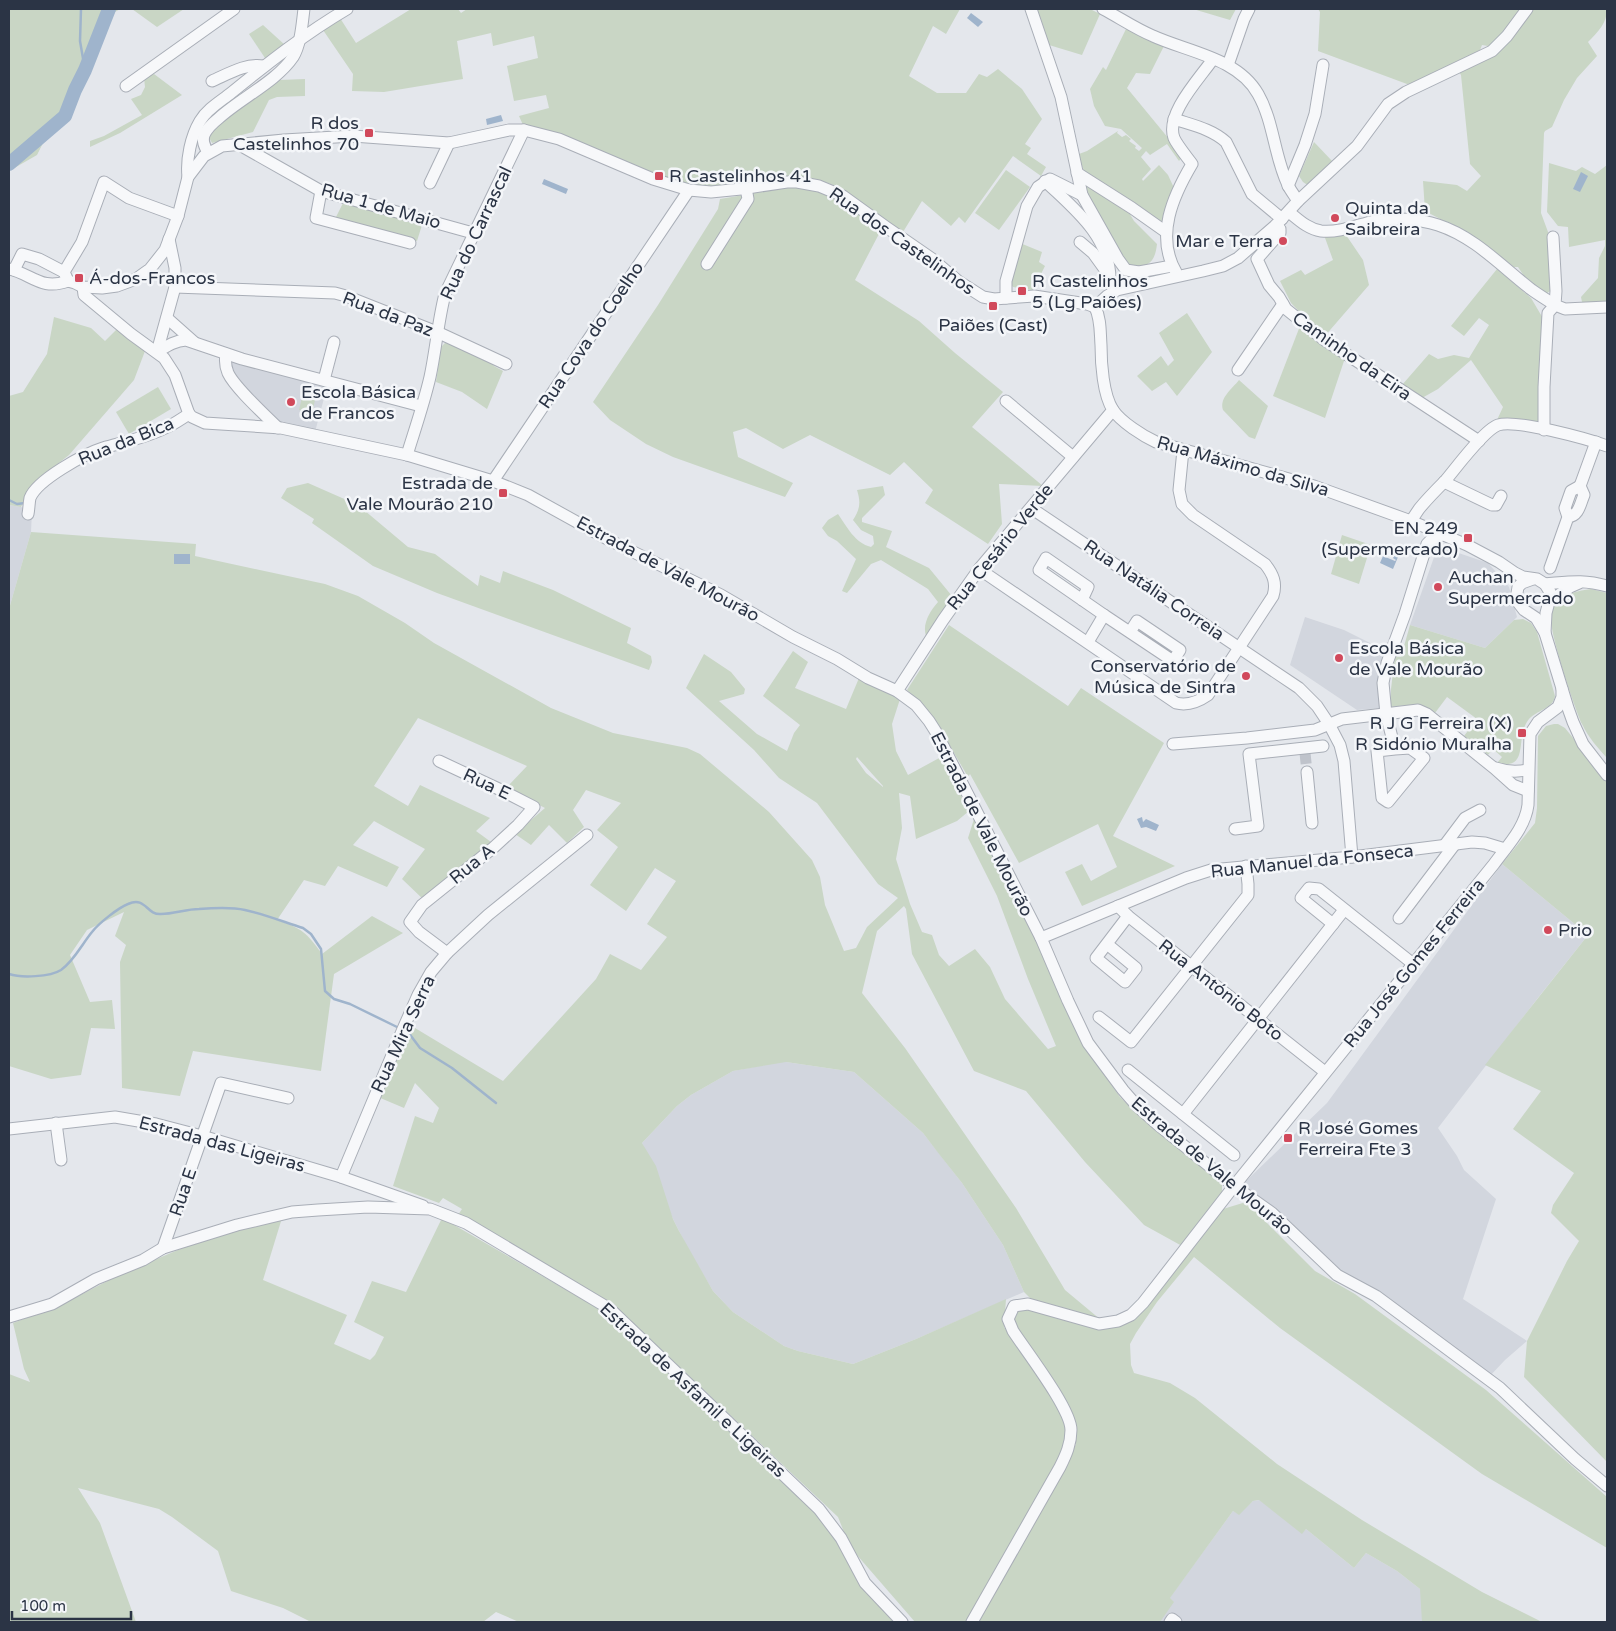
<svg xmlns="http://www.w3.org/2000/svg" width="1616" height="1631" font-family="'Varela Round',sans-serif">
<rect width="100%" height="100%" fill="#e4e7ec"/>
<g fill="#d2d6de">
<polygon points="229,359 327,387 315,432 282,424 267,411 235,377"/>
<polygon points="9,505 21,507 32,511 31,532 9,609"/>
<polygon points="1438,546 1488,563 1509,587 1517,617 1485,648 1410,625"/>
<polygon points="1305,617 1344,630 1388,652 1378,682 1380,708 1357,710 1290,665"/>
<polygon points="1502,864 1588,935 1537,999 1438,1128 1457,1156 1464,1170 1496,1199 1463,1299 1527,1341 1505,1360 1489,1377 1376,1292 1333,1266 1250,1190 1245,1182 1327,1103"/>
<polygon points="780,1062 786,1062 854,1072 923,1133 962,1183 1003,1245 1024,1292 916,1339 853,1364 798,1351 784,1346 733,1312 713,1291 688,1249 673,1219 642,1143 677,1106 691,1095 733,1071"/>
<polygon points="1260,1500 1302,1533 1306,1529 1354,1568 1366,1553 1397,1571 1420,1589 1439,1622 1152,1622 1233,1511 1239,1514 1253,1501"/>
</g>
<g fill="#c9d6c5" fill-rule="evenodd">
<polygon points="9,9 120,9 115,12 70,111 73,114 44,141 37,155 9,171"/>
<polygon points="132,9 184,9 157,27"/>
<polygon points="411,9 458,9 461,13 467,9 960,9 946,34 933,26 909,76 937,93 966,93 979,74 987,77 998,69 1022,89 1042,119 1025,144 1031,148 1027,154 1046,167 1041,176 1013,156 965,223 959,217 951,226 922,201 903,232 841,188 825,182 796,178 713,188 688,185 659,176 523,125 519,116 549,108 546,95 514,101 507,66 538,58 534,36 493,46 491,33 457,41 463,79 384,92 352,91 353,74 323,30 340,18 356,43"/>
<polygon points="1036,9 1090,9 1100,14 1082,55 1049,45"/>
<polygon points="1193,9 1236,9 1230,20"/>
<polygon points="1318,9 1521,9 1501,37 1489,47 1488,46 1482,45 1480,50 1418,83 1407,84 1318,51 1320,12"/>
<path d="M1533 9H1607C1607 23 1598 32 1588 42L1597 56 1577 78 1564 100 1552 127 1545 131 1544 133 1541 213 1551 240 1553 289 1546 294 1524 276 1518 267H1514L1474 237 1425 211 1423 181 1457 185 1467 191 1481 176 1470 164 1461 75 1458 71 1528 16Z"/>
<polygon points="263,25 285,45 267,61 249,34"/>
<polygon points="1126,29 1164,46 1150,74 1136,73 1127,88 1183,156 1179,161 1167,144 1150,155 1146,151 1141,157 1151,169 1142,179 1143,181 1159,165 1168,175 1174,188 1163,225 1087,177 1081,164 1079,154 1087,151 1118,131 1117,133 1122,137 1126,135 1131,139 1129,141 1136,146 1135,148 1139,151 1142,148 1121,129 1105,126 1094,106 1090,89 1103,67 1106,70"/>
<polygon points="154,74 182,95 120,133 90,147 90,141 104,136 142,115 131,99 141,95 145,87 144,78"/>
<polygon points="305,79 305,96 277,97 269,100 253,132 212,143 209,137 217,122 279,80"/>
<polygon points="1314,142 1333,162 1310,184 1306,184 1303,182 1299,176"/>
<polygon points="1549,163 1576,171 1582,167 1595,174 1607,165 1607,304 1583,307 1581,297 1598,278 1599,258 1605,246 1605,240 1569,247 1568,227 1558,226 1547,212"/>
<polygon points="1006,170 1030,187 999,230 975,213"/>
<path d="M1082 182 1128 211 1134 221 1157 244C1155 261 1150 267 1132 267L1126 261 1086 192Z"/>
<path d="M791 187C832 189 850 207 881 230L855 280 919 321 955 353 1003 392 972 427 1043 486 999 484 1002 524 988 544 925 503 933 490 904 462 890 475 810 435 783 449 746 428 733 432 738 457 793 483 785 497 673 457 646 444 610 420 593 402 658 305 718 209 720 199Z"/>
<polygon points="343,203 422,225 417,241 335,219"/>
<polygon points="1324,235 1346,235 1363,260 1369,285 1324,337 1291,303 1280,281 1301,270 1305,275 1333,260"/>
<polygon points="1020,243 1042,252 1039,262 1045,266 1033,290 1013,287 1009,282"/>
<polygon points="1497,269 1531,298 1544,320 1540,422 1538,425 1497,420 1503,407 1471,360 1438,389 1422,398 1402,385 1429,354 1438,359 1454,355 1469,358 1489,325 1479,318 1464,336 1451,326"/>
<polygon points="1187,313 1212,352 1177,396 1166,382 1152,391 1137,376 1161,356 1168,366 1174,360 1159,333"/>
<polygon points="54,317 91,328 105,341 118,328 145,351 134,380 69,455 50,470 26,497 21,507 9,505 9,396 23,392 47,354"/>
<polygon points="1300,326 1345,358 1325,418 1273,396"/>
<polygon points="445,343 449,343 489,360 494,366 503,371 487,409 462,392 436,382 441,347"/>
<path d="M1239 380 1268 406 1255 439 1249 437 1223 410C1219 398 1232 389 1239 380Z"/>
<polygon points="158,387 171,409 129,434 116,412"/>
<polygon points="304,389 317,392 312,413 299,410"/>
<polygon points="308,483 358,505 408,547 435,554 478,586 480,575 500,583 503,571 553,590 631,628 627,643 651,656 652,662 649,670 437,593 373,566 312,523 314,519 281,498 287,488"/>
<path d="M883 486 885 495 862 518V522L892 531 886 547 929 568 952 596 926 636C922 624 930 611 938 602L928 589 881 560 871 564 847 593 842 591 856 559 837 541 828 536 822 528 828 520 838 514C847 527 855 543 871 547L874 544 873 536 861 530 853 520C860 509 861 503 857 490Z"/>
<path d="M31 532 196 544 195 556 325 584 358 596 405 623 434 643 551 708 613 733 687 748 700 754 769 812 812 860 820 877 825 905 844 951 856 948 867 927 898 898 878 884 817 803 779 778 754 750 686 688 704 654 731 672 745 689 744 694 719 701 757 734 787 751 794 733 800 725 763 696 793 651 808 662 795 688 846 709 859 678 900 699 892 724 896 751 908 775 941 757 969 811 957 821 916 839 910 796 899 793 902 828 896 859 910 904 922 932 932 935 939 955 949 966 975 949 990 967 1005 999 1048 1049 1056 1046 1028 979 997 896 968 838 974 819 1040 947 1070 1019 1085 1047 1120 1097 1144 1120 1219 1180 1222 1185V1194L1182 1246 1144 1225 1085 1162 1026 1091 974 1071 912 954 906 909 904 906 877 931 862 993 905 1048 1016 1208 1065 1290 1101 1320 1032 1300 1024 1292 1003 1245 962 1183 939 1154 923 1133 854 1072 786 1062 733 1071 691 1095 677 1106 642 1143 656 1166 673 1219 679 1231 713 1291 733 1312 784 1346 798 1351 853 1364 916 1339 1006 1299 1004 1327 1060 1408 1067 1433 1064 1452 967 1622H915L850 1547 838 1517 619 1310 458 1215 462 1209 443 1198 439 1203 393 1186 415 1116 433 1123 439 1108 415 1083 404 1108 378 1097 410 1025 503 1081 596 979 610 954 641 970 667 937 647 924 676 881 655 868 626 911 590 885 618 847 597 830 621 803 586 790 573 810 584 827 567 843 549 825 531 845 515 834 545 808 506 788 527 766 418 718 374 786 408 806 420 785 490 818 476 831 491 842 479 856 424 900 402 879 425 849 374 821 353 845 399 867 387 887 338 866 325 886 304 880 277 920C303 929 306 932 322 954L372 916 403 933 334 974 321 1071 193 1051 180 1096 122 1088 120 962 126 945 115 936 124 912 87 930 70 955 90 1002 112 1000 115 1029 91 1028 81 1075 51 1079 9 1066V609ZM857 757 883 786V787L866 773 856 759Z"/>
<polygon points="1342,535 1371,545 1359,584 1331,574"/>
<path d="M1591 589 1607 593V758C1598 748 1588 737 1582 724 1575 709 1547 626 1551 614 1557 596 1574 591 1591 589Z"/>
<path d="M1523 619 1531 623 1537 632 1555 696C1553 709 1537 710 1529 719 1514 737 1531 771 1497 763L1502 757 1493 749 1488 755 1464 736 1477 719 1447 697 1435 713C1420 703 1408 705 1391 707V689L1395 656 1401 657 1410 625 1485 648 1514 620Z"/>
<polygon points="949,625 1068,706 1081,688 1164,743 1113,836 1175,866 1082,906 1065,872 1082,864 1091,881 1117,867 1098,824 1019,863 970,774 968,777 932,715 907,690"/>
<polygon points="1554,724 1558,724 1565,728 1607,780 1607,1462 1524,1377 1527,1341 1567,1261 1579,1241 1551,1213 1553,1205 1574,1173 1513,1129 1541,1091 1485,1065 1588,935 1502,864 1535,823 1537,808 1538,736 1546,726"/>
<polygon points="1246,1202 1315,1271 1355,1294 1486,1390 1607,1497 1607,1548 1482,1474 1280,1328 1194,1257 1157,1302 1136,1333 1130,1344 1131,1365 1134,1373 1170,1383 1195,1398 1277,1464 1362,1520 1482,1592 1542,1622 1422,1622 1420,1589 1397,1571 1366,1553 1354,1568 1306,1529 1302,1534 1259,1500 1253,1501 1239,1515 1233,1511 1170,1598 1174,1602 1160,1622 976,1622 1064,1468 1076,1444 1073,1425 1016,1330 1014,1316 1018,1310 1023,1309 1117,1325 1191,1247 1223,1209"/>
<polygon points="282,1218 263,1280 347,1315 334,1344 370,1360 375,1355 384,1337 354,1322 372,1281 406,1292 442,1218 613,1317 826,1523 897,1622 519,1622 496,1612 483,1622 311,1622 283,1608 231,1591 218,1551 172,1517 159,1509 78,1488 100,1523 136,1622 9,1622 9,1374 30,1382 24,1369 13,1323 61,1305 119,1275 192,1244"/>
</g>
<g fill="#9fb4cc">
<polygon points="971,13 983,22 978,27 967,18"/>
<polygon points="501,115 503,121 487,125 486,119"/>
<polygon points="1581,172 1588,176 1580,192 1573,189"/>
<polygon points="544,179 568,189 566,194 542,184"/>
<rect x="174" y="554" width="16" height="10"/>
<polygon points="1383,556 1395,561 1396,560 1393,558 1394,556 1398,557 1393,569 1380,563"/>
<polygon points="1142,817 1143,822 1146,819 1159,825 1156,831 1146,827 1141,828 1137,819"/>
</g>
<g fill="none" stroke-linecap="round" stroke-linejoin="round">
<g stroke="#9fb4cc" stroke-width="2.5">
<polyline points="81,9 80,41 85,70"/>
<polyline points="9,500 17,504 25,503"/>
<path d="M9 974C21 978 50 977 61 970 74 961 82 944 92 932 99 923 118 908 128 904 146 896 146 915 161 914 174 914 186 909 199 909 212 908 232 907 245 910 264 914 284 922 303 928L311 934 321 949 325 991 334 999 350 1004 397 1027"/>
<polyline points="408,1032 420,1048 452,1068 496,1103"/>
</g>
<polyline stroke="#9fb4cc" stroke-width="14" points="9,164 65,116 75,90 85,70 109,9"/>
<polyline stroke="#bfc3cb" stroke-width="11" stroke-dasharray="11 5.5" stroke-linecap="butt" points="1305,753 1307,772"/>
<defs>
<g id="minor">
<polyline points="1031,9 1061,97 1082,195 1118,259 1126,270 1139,272 1172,266"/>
<path d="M1103 9C1120 18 1136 29 1153 36 1188 52 1238 58 1258 94 1274 122 1274 156 1288 185 1290 190 1295 196 1298 201"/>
<polyline points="1228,65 1244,19 1249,9"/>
<path d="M212 81C228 74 246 63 263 66"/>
<polyline points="126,86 234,9"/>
<path d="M1174 119C1192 125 1212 129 1226 142L1252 194 1282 219"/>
<polyline points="238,144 321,191 473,233"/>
<path d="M208 153C205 147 202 142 204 135 207 128 214 122 219 118 241 98 277 81 293 57 301 44 302 24 304 9"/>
<polyline points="1077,173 1132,208 1166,232"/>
<path d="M188 177C186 159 191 136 200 121 207 109 221 101 231 93 268 63 306 33 347 9"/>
<path d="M1045 181C1073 208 1109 235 1110 278"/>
<polyline points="430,183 449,143"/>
<polyline points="1288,186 1305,145 1315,114 1323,65"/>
<polyline points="321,191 316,218 410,243"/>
<path d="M1289 212C1299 220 1308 229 1321 231 1339 233 1357 225 1374 221 1394 217 1419 219 1438 225 1475 237 1502 267 1532 290 1539 295 1547 300 1555 305L1548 313 1544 387V430"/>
<polyline points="1276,225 1280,229 1280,233 1257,259 1269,285 1279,297 1286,309 1323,339 1479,441"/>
<polyline points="1553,237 1556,291 1555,305 1565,309 1607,307"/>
<polyline points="1080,242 1093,253 1106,271"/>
<polyline points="707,264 748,199 746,188"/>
<path d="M9 269C32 274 41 291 68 281"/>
<polyline points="14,270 22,254 39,259 64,272"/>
<path d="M1176 272C1155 236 1173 196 1192 164 1187 157 1177 145 1174 138 1165 114 1200 78 1213 59"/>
<polyline points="68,281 75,283 83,287 102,288 117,286 136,279 150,269 165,250 178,216 188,177 204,156 222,146 284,140 353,136 449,143 509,130 524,130 559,139 653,179 689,190 711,192 741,189 787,182 797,182 819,186 843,196 886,227 931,258 958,281 983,297 994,299 1034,296 1087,304 1095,307"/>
<polyline points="68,281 64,272 82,242 104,182 129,198 178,216"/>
<polyline points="83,287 84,295 131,334 164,358 175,375 189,414"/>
<polyline points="175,287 335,293 346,296 437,332 506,364"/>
<polyline points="1006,298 1006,281 1027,206 1038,187 1050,179 1082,195"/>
<path d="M1095 307C1101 319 1100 332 1101 345 1101 363 1103 395 1113 410 1121 422 1143 436 1156 442L1314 486 1411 521 1467 545 1499 562 1515 573 1523 577 1537 579 1545 584 1550 592V598L1546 613 1545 633"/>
<polyline points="1095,307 1107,296 1117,290 1203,271 1223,266 1238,258 1276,225 1298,201 1357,146 1388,104 1406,92 1492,51 1507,36 1527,9"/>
<polyline points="167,318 194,342"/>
<path d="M157 352C167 346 174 341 186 340L242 359 421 406"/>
<polyline points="157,352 175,287 175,268 169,239"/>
<path d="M226 354C225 360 225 366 228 373 235 388 265 415 278 428"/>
<polyline points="1238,370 1283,304"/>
<polyline points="324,380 334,342"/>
<polyline points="1006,401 1073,457"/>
<polyline points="189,414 192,417 205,423 281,428 407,455 493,481 528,495 611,541 721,595 793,637 837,659 868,678 897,691 916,705 929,721 936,732 1041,938 1068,1001 1088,1043 1123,1090 1137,1106 1157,1124 1234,1186 1272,1213 1337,1275 1376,1296 1500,1388 1575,1459 1607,1486"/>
<path d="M407 455C415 429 424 403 430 377 436 349 438 321 445 294L524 130"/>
<polyline points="493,481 689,190"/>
<polyline points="1444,482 1492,505 1496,505 1501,496"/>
<polyline points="1580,486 1596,442"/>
<polyline points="1031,508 1299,688 1317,706 1329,724 1340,745 1344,761 1352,857"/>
<path d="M28 514C29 509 29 503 30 498 37 480 84 454 103 448 124 442 145 438 165 428 173 425 181 419 189 414"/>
<path d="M1411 521 1419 509C1427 499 1436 490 1445 481 1456 468 1484 430 1498 425 1516 419 1588 439 1607 446"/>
<path d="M1550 568 1568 517 1565 508 1571 491 1580 486 1584 495C1580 504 1579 516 1568 517"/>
<path d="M979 569 1176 703C1188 706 1198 702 1208 695L1273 596C1277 583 1273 574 1265 564L1193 515 1182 504 1179 490 1183 450"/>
<polyline points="1533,579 1522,583 1518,587 1517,593 1517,601 1524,610 1536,618 1545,633 1568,708 1573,722 1583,744 1607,775"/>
<path d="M1545 584C1569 582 1583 579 1607 586"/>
<polyline points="1082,600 1088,587 1046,558 1039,570 1104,615 1088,642"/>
<polyline points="1549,602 1570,587 1579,583"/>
<polyline points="1104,615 1173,661 1180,650 1137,621 1130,632"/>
<polyline points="897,691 943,620 979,569 1113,410"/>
<polyline points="1173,744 1247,738 1315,730 1342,719 1418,710 1427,714 1494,768 1513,785 1528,791"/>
<polyline points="1395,749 1410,748 1424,758 1388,802 1382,798 1377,751 1395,749 1386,714 1383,683 1387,663 1405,614 1427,544 1431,540 1444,534"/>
<polyline points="439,761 503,791 534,807 518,825 493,848 422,905 410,922 419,932 447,953"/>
<path d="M1496 768C1507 772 1516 772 1528 770"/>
<polyline points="1307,772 1312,823"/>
<polyline points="1235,829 1258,826 1249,754 1323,746"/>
<polyline points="1444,846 1465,818 1480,810"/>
<polyline points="1118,906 1128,916 1325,1072"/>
<polyline points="1399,918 1455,844"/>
<polyline points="1333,924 1301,898 1309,888 1319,889 1412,963"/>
<polyline points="1041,938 1186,878 1211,870 1352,857 1472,842 1485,843 1505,849"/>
<polyline points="1107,944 1136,968 1125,982 1096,958 1128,916"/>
<polyline points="1099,1017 1131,1042 1248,895 1248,884 1246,866"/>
<polyline points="1128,1070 1234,1155"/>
<polyline points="1183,1114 1344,910"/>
<polyline points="56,1123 61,1160"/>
<polyline points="9,1129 115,1117 156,1124 202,1136 341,1177 423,1206"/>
<polyline points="341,1177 403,1029 418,995 431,972 447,953 488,915 587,835"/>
<polyline points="163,1248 221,1083 288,1098"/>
<polyline points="9,1317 52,1304 96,1279 143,1260 163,1248 237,1225 292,1212 318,1210 368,1207 430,1209 466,1223 610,1309 819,1509 841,1538 865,1583 902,1622"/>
<path d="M972 1622 1060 1467C1066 1455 1071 1444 1071 1430 1071 1409 1026 1351 1013 1331L1008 1319 1014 1306 1028 1304 1099 1324 1118 1321 1131 1315 1143 1303 1234 1186 1494 864C1507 846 1525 828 1528 805L1530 734 1538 722 1558 707 1562 697V689"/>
<polyline points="1170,1622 1172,1619 1176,1622"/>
</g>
</defs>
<use href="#minor" stroke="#a9aeb7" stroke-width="13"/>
<use href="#minor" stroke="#f7f8fa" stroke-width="11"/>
</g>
<g fill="#d1495b" stroke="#f4f6f9" stroke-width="2">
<rect x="364" y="128" width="10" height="10" rx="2.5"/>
<rect x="654" y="171" width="10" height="10" rx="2.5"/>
<circle cx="1335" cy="218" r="5"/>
<circle cx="1283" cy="241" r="5"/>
<rect x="74" y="273" width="10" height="10" rx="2.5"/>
<rect x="1017" y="286" width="10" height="10" rx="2.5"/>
<rect x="988" y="301" width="10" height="10" rx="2.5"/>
<circle cx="291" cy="402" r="5"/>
<rect x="498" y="488" width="10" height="10" rx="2.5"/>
<rect x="1463" y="533" width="10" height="10" rx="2.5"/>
<circle cx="1438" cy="587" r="5"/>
<circle cx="1339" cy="658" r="5"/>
<circle cx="1246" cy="676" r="5"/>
<rect x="1517" y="728" width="10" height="10" rx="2.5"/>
<circle cx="1548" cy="930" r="5"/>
<rect x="1283" y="1133" width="10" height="10" rx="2.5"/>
</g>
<g text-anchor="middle" stroke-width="5" stroke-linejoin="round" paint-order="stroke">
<g font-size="18" fill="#2b3445" stroke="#f4f6f9" text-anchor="start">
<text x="359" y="129" text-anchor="end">R dos<tspan x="359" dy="21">Castelinhos 70</tspan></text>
<text x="669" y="182">R Castelinhos 41</text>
<text x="1345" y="214">Quinta da<tspan x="1345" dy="21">Saibreira</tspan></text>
<text x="1273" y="247" text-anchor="end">Mar e Terra</text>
<text x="89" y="284">Á-dos-Francos</text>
<text x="1032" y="287">R Castelinhos<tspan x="1032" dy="21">5 (Lg Paiões)</tspan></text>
<text x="993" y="331" text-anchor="middle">Paiões (Cast)</text>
<text x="301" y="398">Escola Básica<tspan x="301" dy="21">de Francos</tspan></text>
<text x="493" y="489" text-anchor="end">Estrada de<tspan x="493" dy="21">Vale Mourão 210</tspan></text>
<text x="1458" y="534" text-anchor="end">EN 249<tspan x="1458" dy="21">(Supermercado)</tspan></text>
<text x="1448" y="583">Auchan<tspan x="1448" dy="21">Supermercado</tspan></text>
<text x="1349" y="654">Escola Básica<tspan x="1349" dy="21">de Vale Mourão</tspan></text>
<text x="1236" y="672" text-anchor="end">Conservatório de<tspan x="1236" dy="21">Música de Sintra</tspan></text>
<text x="1512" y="729" text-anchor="end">R J G Ferreira (X)<tspan x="1512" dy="21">R Sidónio Muralha</tspan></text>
<text x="1558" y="936">Prio</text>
<text x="1298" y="1134">R José Gomes<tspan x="1298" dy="21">Ferreira Fte 3</tspan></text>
</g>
<g font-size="18" fill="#2b3445" stroke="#f4f6f9">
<text transform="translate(381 206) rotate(16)" y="6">Rua 1 de Maio</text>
<text transform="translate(476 233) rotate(-65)" y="6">Rua do Carrascal</text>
<text transform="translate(902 241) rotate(35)" y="6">Rua dos Castelinhos</text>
<text transform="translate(388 314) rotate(21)" y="6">Rua da Paz</text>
<text transform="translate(591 335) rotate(-56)" y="6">Rua Cova do Coelho</text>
<text transform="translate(1352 356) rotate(35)" y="6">Caminho da Eira</text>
<text transform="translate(126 441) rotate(-22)" y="6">Rua da Bica</text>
<text transform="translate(1243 466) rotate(16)" y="6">Rua Máximo da Silva</text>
<text transform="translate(1000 547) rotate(-51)" y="6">Rua Cesário Verde</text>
<text transform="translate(668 569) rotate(28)" y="6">Estrada de Vale Mourão</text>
<text transform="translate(1154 590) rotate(34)" y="6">Rua Natália Correia</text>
<text transform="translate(487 784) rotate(25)" y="6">Rua E</text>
<text transform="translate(982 824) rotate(63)" y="6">Estrada de Vale Mourão</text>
<text transform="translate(1312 861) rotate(-6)" y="6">Rua Manuel da Fonseca</text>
<text transform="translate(472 864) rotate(-39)" y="6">Rua A</text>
<text transform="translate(1414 963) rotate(-51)" y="6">Rua José Gomes Ferreira</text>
<text transform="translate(1221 990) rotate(38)" y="6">Rua António Boto</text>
<text transform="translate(403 1034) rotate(-65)" y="6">Rua Mira Serra</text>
<text transform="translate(222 1144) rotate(15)" y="6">Estrada das Ligeiras</text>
<text transform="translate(1212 1166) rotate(40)" y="6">Estrada de Vale Mourão</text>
<text transform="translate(183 1192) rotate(-71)" y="6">Rua E</text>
<text transform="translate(693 1390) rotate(43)" y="6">Estrada de Asfamil e Ligeiras</text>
</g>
</g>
<rect width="1616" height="1631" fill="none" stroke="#2b3445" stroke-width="20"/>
<path d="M12 1611v8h119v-8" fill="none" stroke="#2b3445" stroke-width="2.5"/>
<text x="20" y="1611" font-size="15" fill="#2b3445" stroke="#f4f6f9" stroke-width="4" paint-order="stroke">100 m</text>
</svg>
